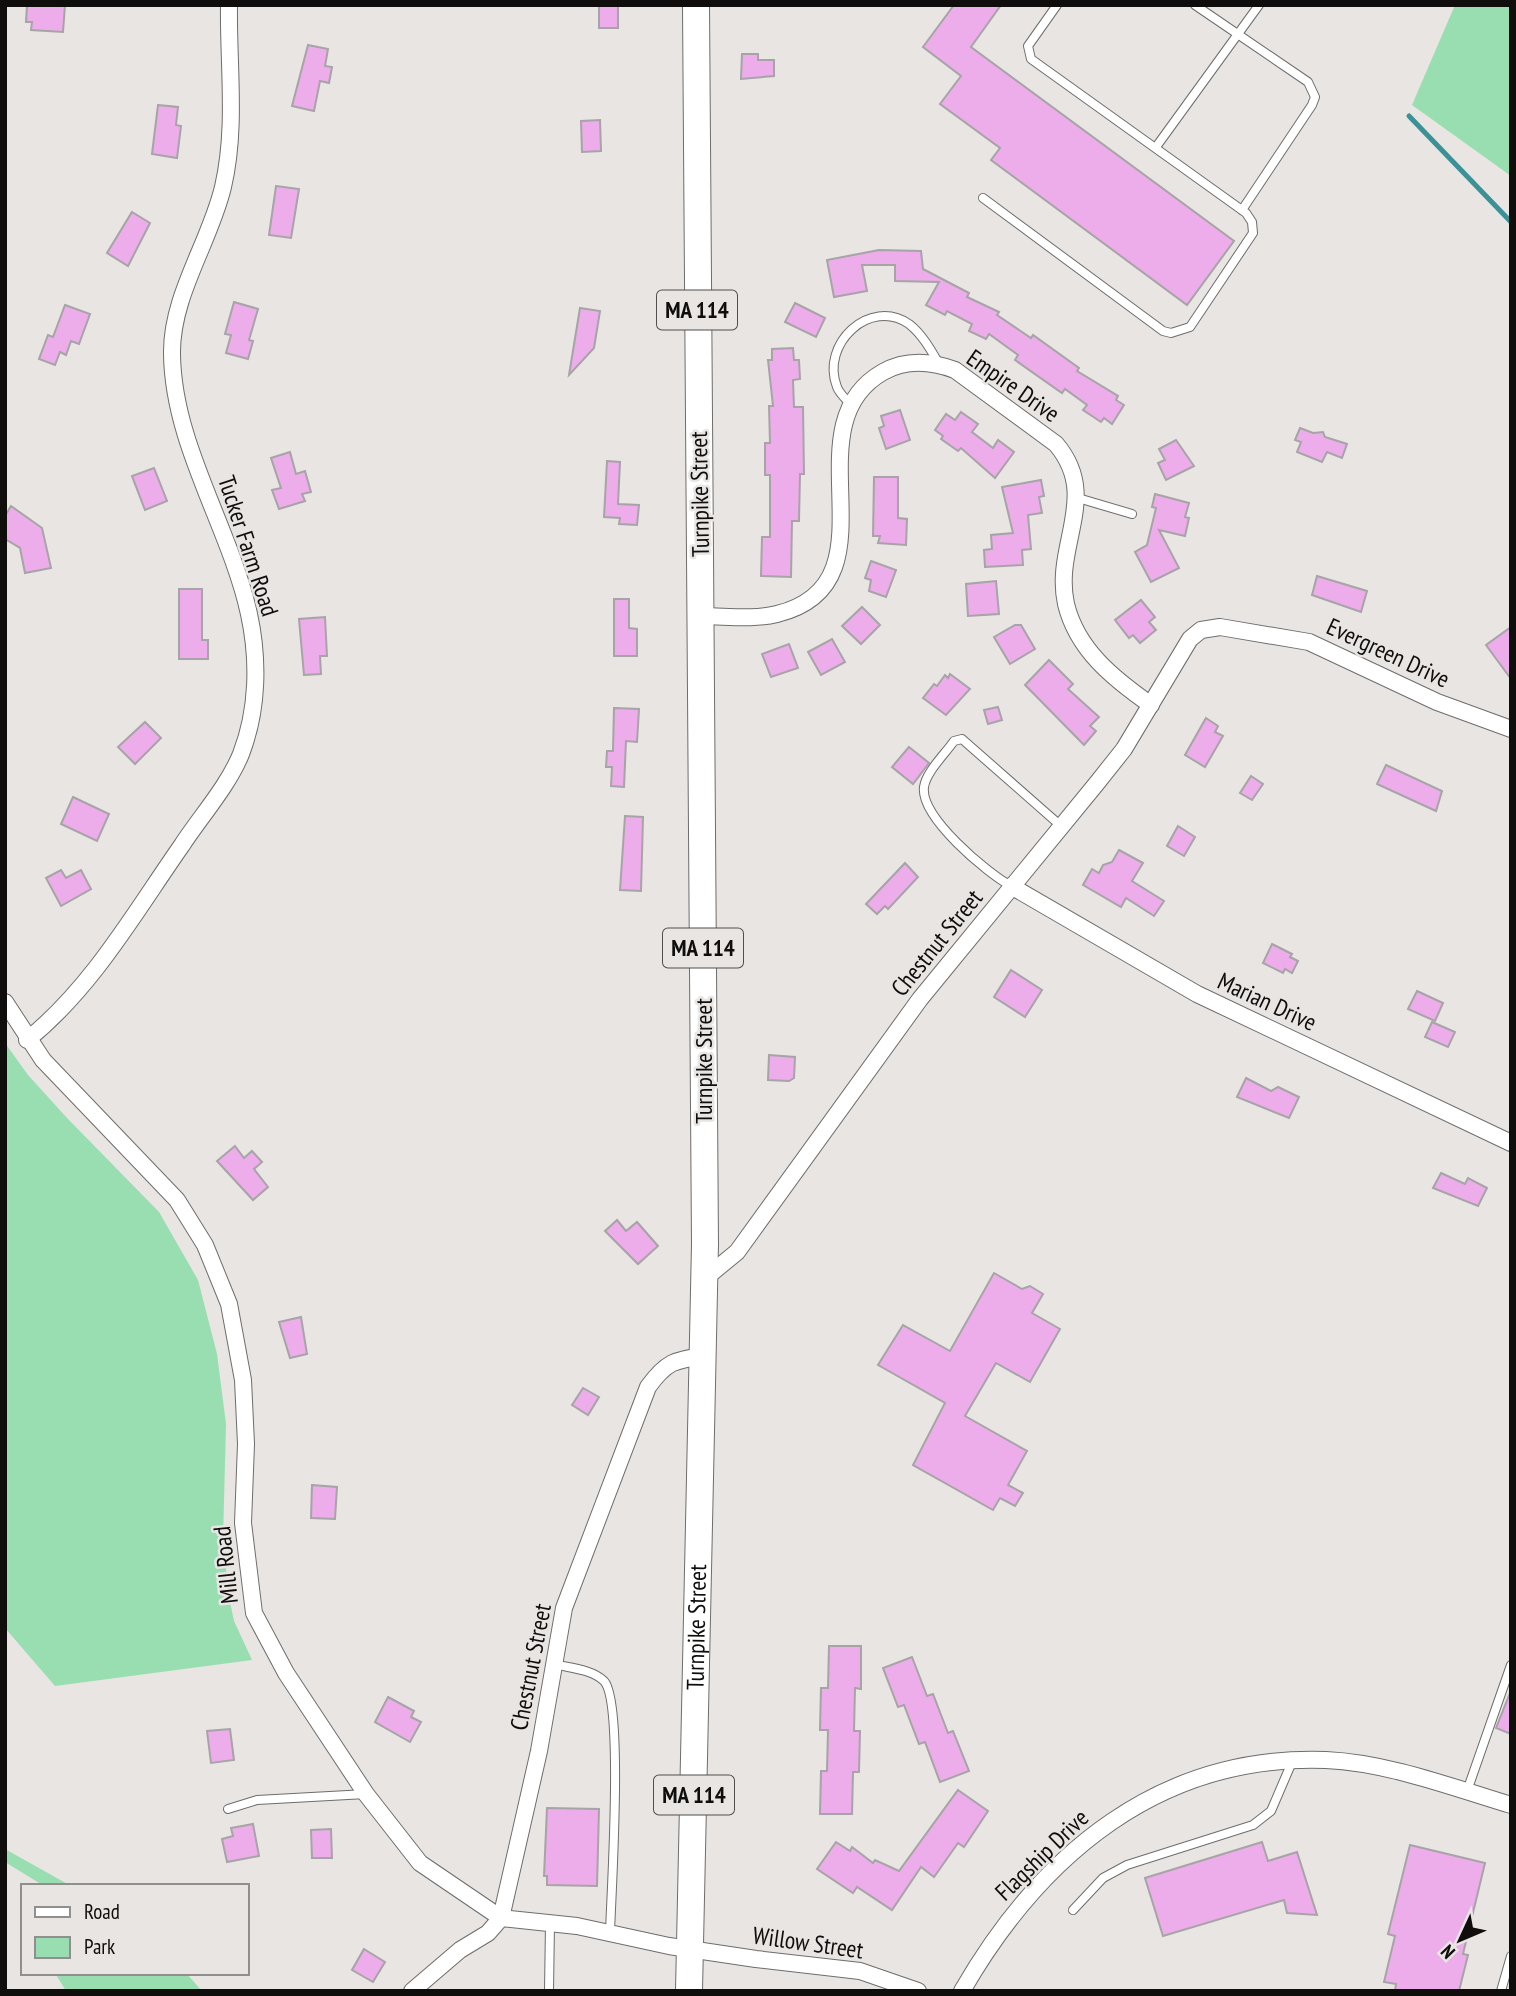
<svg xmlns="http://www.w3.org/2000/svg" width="1516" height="1996" font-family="'PT Sans Narrow',sans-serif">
	<rect width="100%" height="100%" fill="#e8e5e3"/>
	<g fill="#99deb0">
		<path d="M1455 5H1511V176L1412 105Z"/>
		<path d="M5 1043 28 1075 67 1118 159 1212 198 1280 217 1354 226 1424 223 1540 229 1597 234 1621 252 1660 55 1686 5 1628Z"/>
		<path d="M5 1849 71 1886H44L5 1862Z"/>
		<path d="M55 1973H186L202 1991H66Z"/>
	</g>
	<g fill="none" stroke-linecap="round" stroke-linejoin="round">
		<path stroke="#3a9196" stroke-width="5" d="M1409 116 1511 222"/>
	</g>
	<g fill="#edadea" stroke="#a6a4a6" stroke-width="2">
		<path d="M27 5H65L63 32 31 30 32 22H26Z"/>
		<rect x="599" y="5" width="19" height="23"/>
		<path d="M954 5H1001L971 47 1234 241 1187 305 991 160 1000 148 940 104 961 76 923 47Z"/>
		<path d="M308 45 328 49 325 66 332 67 329 83 320 81 314 111 292 106Z"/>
		<path d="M742 54H758V60H774V76L741 79Z"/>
		<path d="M158 105 178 107 176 125 181 126 177 158 152 154Z"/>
		<path d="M600 120 601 151 582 152 581 121Z"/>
		<path d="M276 186 299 189 291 238 269 235Z"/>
		<path d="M132 212 150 223 128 266 107 253Z"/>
		<path d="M879 250 921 251 923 269 969 293 967 297 999 312 997 315 1031 338 1033 335 1079 368 1077 371 1118 396 1116 400 1124 405 1112 424 1104 418 1101 422 1083 410 1087 405 1065 389 1062 393 1015 360 1018 355 989 334 986 339 969 331 972 324 947 311 945 315 926 305 939 282 895 281V265H862L867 291 834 297 827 260Z"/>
		<path d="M234 302 258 309 249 340 253 341 248 359 226 353 231 335 225 334Z"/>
		<path d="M795 303 825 318 816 337 785 322Z"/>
		<path d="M65 305 90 314 79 344 71 341 66 355 60 352 55 365 39 359 48 335 53 337Z"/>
		<path d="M580 308 600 311 594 348 569 375Z"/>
		<path d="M793 348 794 360H799L800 379 793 380 794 407H803L804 474H800L799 521H792L791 577 761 576 762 537H770V475H765V443H770L769 406H773L768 360H772V349Z"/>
		<path d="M900 410 910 440 886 449 879 428 884 426 881 416Z"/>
		<path d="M961 412 978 424 972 432 993 448 998 440 1014 452 995 478 961 448 958 451 941 439 943 436 935 430 946 414 955 420Z"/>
		<path d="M1300 428 1313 433 1323 432 1325 437 1347 444 1342 458 1327 452 1322 462 1297 452 1301 442 1295 440Z"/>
		<path d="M1176 440 1194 466 1166 480 1158 463 1165 460 1159 449Z"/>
		<path d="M290 452 296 474 305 471 311 492 302 494 305 501 279 509 272 490 281 488 271 458Z"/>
		<path d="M607 461 620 462 618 504 639 505 637 525 619 524 620 518 604 517Z"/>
		<path d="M154 468 167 501 145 510 132 476Z"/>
		<path d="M874 477H898V518L907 519 906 545 878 543 880 536H873Z"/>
		<path d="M1041 480 1044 496 1039 497 1042 513 1028 515 1031 549 1022 550 1023 565 985 567 984 550 992 549 991 535 1013 533 1002 487Z"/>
		<path d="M1155 494 1189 503 1185 517 1189 518 1185 536 1159 530 1179 568 1151 582 1135 552 1147 545 1156 508 1152 507Z"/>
		<path d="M11 506 42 528 51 568 25 573 20 548 5 539V516Z"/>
		<path d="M871 561 896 570 886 597 869 591 871 580 865 578Z"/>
		<path d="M1317 576 1367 591 1361 612 1312 595Z"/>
		<path d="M996 581 999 614 968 616 966 584Z"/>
		<path d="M179 589H202V640H208V659H179Z"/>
		<path d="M614 599H629V628L637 629V656H614Z"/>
		<path d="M1141 600 1155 617 1149 622 1156 630 1140 643 1133 635 1129 638 1115 620Z"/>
		<path d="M862 607 880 625 861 644 842 626Z"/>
		<path d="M325 617 327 656H320L321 674 304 675 299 619Z"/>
		<path d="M1015 625H1021L1035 649 1010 664 994 637Z"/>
		<path d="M1511 627V679L1486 645Z"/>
		<path d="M832 639 845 662 821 675 808 652Z"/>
		<path d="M789 644 798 668 771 677 762 654Z"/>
		<path d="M1049 660 1073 684 1068 689 1099 717 1090 726 1096 731 1084 745 1025 685Z"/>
		<path d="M950 674 970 689 946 715 923 698 934 684 937 686 945 675 948 678Z"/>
		<path d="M998 707 1002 720 988 724 984 710Z"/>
		<path d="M614 708 639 709 637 742 626 741 624 787 611 786 612 767H606L607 751H613Z"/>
		<path d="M1206 718 1218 726 1215 732 1223 736 1205 767 1185 755Z"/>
		<path d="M145 722 161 738 135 764 118 747Z"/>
		<path d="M909 747 929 763 913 784 892 767Z"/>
		<path d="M1386 765 1442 791 1436 811 1377 784Z"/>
		<path d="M1251 776 1263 784 1252 800 1240 793Z"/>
		<path d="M73 797 109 814 97 841 61 824Z"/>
		<path d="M625 816 643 817 641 891 620 890Z"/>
		<path d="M1178 826 1195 837 1184 856 1167 846Z"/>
		<path d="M1119 850 1143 863 1132 881 1164 901 1154 916 1126 898 1121 907 1083 885 1092 869 1099 873 1103 865 1112 862Z"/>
		<path d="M905 863 918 877 888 909 885 906 877 914 866 904Z"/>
		<path d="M61 870 66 878 81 870 91 889 61 906 46 878Z"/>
		<path d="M1272 944 1292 954 1290 957 1298 961 1292 973 1285 969 1283 973 1263 963Z"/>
		<path d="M1011 970 1042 990 1025 1017 994 997Z"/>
		<path d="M1417 991 1443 1003 1435 1021 1408 1009Z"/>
		<path d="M1432 1022 1455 1032 1448 1047 1425 1037Z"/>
		<path d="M769 1055 795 1057 794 1078 789 1081 768 1080Z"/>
		<path d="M1246 1078 1271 1091 1278 1087 1299 1097 1289 1118 1237 1097Z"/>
		<path d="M235 1146 244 1158 252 1151 262 1162 254 1169 268 1187 253 1200 217 1161Z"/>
		<path d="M1441 1173 1465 1184 1468 1178 1487 1188 1478 1206 1433 1188Z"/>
		<path d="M617 1220 626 1231 637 1222 658 1246 638 1264 605 1231Z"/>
		<path d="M994 1273 1022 1289 1030 1286 1043 1294 1032 1313 1060 1329 1030 1382 996 1363 965 1416 1027 1451 1008 1485 1023 1493 1015 1506 1000 1498 993 1510 913 1465 945 1403 878 1365 903 1325 950 1351Z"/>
		<path d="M301 1317 307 1354 290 1358 279 1322Z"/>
		<path d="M583 1388 599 1397 588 1415 572 1405Z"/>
		<path d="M312 1485 337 1487 335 1519 311 1518Z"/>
		<path d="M829 1646H861V1689L855 1688 854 1731H860L859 1772H853L852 1814H820L821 1771H827L828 1730H820L821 1688H828Z"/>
		<path d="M912 1657 927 1696 933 1694 948 1733 953 1731 969 1771 940 1782 925 1742 919 1744 904 1705 898 1707 883 1668Z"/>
		<path d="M1510 1693H1511V1734L1496 1728Z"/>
		<path d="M388 1697 414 1711 411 1717 421 1722 410 1742 375 1722Z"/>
		<path d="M230 1729 234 1760 211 1763 207 1731Z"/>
		<path d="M958 1790 988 1811 964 1847 958 1843 934 1877 921 1867 892 1910 857 1887 853 1893 817 1869 836 1842 850 1851 852 1847 873 1863 875 1860 899 1871Z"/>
		<path d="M547 1808 599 1809 597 1886 547 1885V1876H544Z"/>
		<path d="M253 1824 259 1856 227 1862 222 1839 233 1836 231 1828Z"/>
		<path d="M331 1829 332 1858H312L311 1830Z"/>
		<path d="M1262 1842 1268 1861 1297 1852 1317 1915 1287 1913 1284 1900 1163 1936 1145 1878Z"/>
		<path d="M1410 1845 1485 1863 1463 1954 1468 1955 1459 1991H1395L1396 1984 1384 1982 1395 1936 1388 1934Z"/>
		<path d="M364 1949 385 1962 373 1982 352 1970Z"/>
	</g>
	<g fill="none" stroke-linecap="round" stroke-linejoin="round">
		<defs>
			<g id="service">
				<path d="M1195 5 1308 82 1315 97 1312 105 1242 210"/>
				<path d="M1156 147 1259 5"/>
				<path d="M983 198 1163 331 1171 333 1190 327 1253 233 1252 222 1246 213 1031 59 1028 46 1057 5"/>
				<path d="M850 404C846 399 839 393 837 387 820 344 870 297 909 324 922 334 931 350 939 364"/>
				<path d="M1078 498 1132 514"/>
				<path d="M1011 886C987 873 920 817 924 787 926 772 945 754 954 741L962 739 1061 826"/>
				<path d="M554 1664C569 1668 592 1669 604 1681 624 1702 611 1895 610 1933"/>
				<path d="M1467 1791 1511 1665"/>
				<path d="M228 1809 257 1800 366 1794"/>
				<path d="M1073 1910 1103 1878 1127 1865 1253 1825 1271 1811 1292 1762"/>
				<path d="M549 1991 550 1923"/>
				<path d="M1501 1991 1511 1956"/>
			</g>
			<g id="minor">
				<path d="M702 616C726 616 753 620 777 614 902 583 786 427 883 372 906 359 931 361 955 370L1056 444C1101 497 1053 545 1066 604 1077 650 1114 679 1151 705"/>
				<path d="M1011 886 1197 994 1511 1143"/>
				<path d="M5 1002 43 1060 177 1200 205 1245 229 1304 243 1380 246 1444 243 1523 254 1613 286 1673 366 1794 420 1863 501 1918 577 1926 669 1946 756 1959 860 1971 918 1991"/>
				<path d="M27 1040C92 988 135 912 182 845 201 816 228 786 241 754 258 710 259 660 249 614 230 527 173 445 172 354 171 296 210 242 223 187 237 127 228 65 229 5"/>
				<path d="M703 1280 737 1252 920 999 1097 783 1124 749 1190 639 1201 630 1220 627 1309 642 1437 702 1511 729"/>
				<path d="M412 1991 460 1950 488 1933 501 1918 539 1751 564 1608 648 1387C666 1362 674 1360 704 1356"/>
				<path d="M962 1991C1041 1854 1160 1754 1326 1760 1389 1763 1451 1787 1511 1805"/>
			</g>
			<g id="trunk">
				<path id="s1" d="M689 1991 705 1244 696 5"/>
			</g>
		</defs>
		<use href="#service" stroke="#6f6d6b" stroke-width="10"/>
		<use href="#minor" stroke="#6f6d6b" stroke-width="18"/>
		<use href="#trunk" stroke="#6f6d6b" stroke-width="28"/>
		<use href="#service" stroke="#fff" stroke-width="8"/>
		<use href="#minor" stroke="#fff" stroke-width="16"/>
		<use href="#trunk" stroke="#fff" stroke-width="26"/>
	</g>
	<g text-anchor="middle" stroke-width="5" stroke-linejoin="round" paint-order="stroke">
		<g fill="#e8e5e3" stroke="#504e4d" stroke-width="2">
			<rect x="657" y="290.5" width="80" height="39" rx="5"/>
			<rect x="663" y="928.5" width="80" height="39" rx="5"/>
			<rect x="654" y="1775.5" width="80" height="39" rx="5"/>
		</g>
		<g font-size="23" font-weight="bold" fill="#0f0e0d">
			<text x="697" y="318">MA 114</text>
			<text x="703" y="956">MA 114</text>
			<text x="694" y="1803">MA 114</text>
		</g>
		<g font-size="24" fill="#0f0e0d" stroke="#e8e5e3">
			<text transform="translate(1013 386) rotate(35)" y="8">Empire Drive</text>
			<text transform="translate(700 494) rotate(-91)" y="8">Turnpike Street</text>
			<text transform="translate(248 546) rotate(72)" y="8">Tucker Farm Road</text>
			<text transform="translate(1388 653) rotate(25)" y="8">Evergreen Drive</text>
			<text transform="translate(937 943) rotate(-51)" y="8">Chestnut Street</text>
			<text transform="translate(1267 1002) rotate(25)" y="8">Marian Drive</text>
			<text transform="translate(704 1061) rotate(-90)" y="8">Turnpike Street</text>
			<text transform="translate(226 1565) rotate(-96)" y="8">Mill Road</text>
			<text dy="8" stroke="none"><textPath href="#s1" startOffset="364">Turnpike Street</textPath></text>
			<text transform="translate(531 1667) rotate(-79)" y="8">Chestnut Street</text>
			<text transform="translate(1042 1855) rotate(-44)" y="8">Flagship Drive</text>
			<text transform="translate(808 1943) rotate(8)" y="8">Willow Street</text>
		</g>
	</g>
	<rect width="1516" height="1996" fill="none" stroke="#0f0e0d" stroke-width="14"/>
	<rect x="21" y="1884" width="228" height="91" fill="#e8e5e3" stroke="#918f8d" stroke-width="2"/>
	<rect x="35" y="1907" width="35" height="10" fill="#ffffff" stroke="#918f8d" stroke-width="2"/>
	<text x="84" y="1919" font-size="21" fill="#0f0e0d">Road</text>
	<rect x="35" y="1937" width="35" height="21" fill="#99deb0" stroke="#918f8d" stroke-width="2"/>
	<text x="84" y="1954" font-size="21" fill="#0f0e0d">Park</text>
	<g transform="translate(1460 1940) rotate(226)" stroke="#e8e5e3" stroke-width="5" paint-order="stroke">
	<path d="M0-5L12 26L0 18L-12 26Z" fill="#0f0e0d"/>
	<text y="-10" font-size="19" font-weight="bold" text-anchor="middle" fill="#0f0e0d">N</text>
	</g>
</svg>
